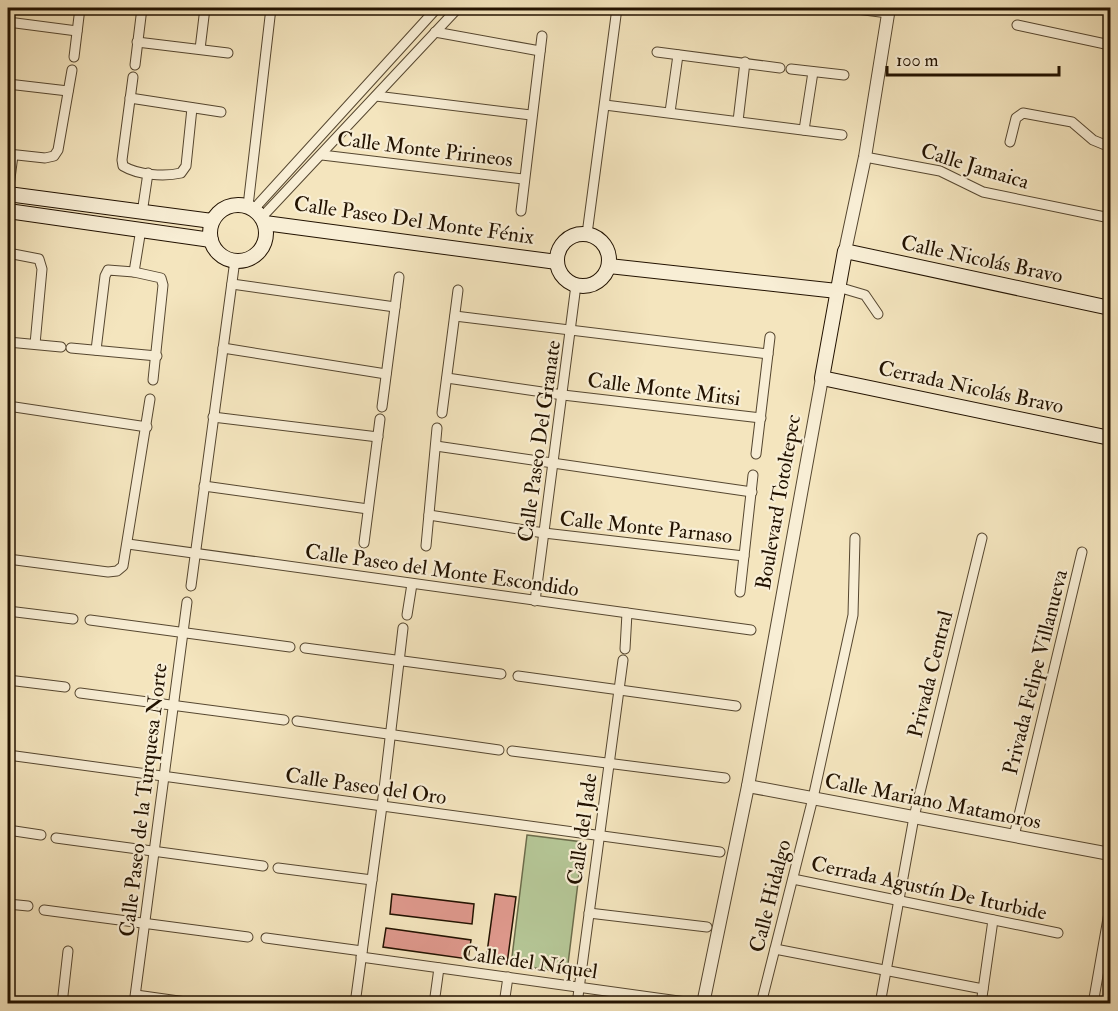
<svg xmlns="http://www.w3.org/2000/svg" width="1118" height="1011" font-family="'IM FELL Double Pica',serif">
	<rect width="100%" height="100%" fill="#f4e5be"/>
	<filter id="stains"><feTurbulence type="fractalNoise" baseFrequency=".00333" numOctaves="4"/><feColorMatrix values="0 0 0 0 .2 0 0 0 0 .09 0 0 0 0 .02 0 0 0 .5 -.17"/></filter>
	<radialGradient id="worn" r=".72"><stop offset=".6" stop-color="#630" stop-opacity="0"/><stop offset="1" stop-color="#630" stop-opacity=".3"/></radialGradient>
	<path fill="#b5c696" stroke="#6c6c4b" stroke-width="1.5" d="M527 835 583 842 567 972 511 965Z"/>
	<g fill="#df998d" stroke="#221200" stroke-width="1.5">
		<path d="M392 894 474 904 472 924 390 914Z"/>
		<path d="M495 894 516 897 507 964 486 960Z"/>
		<path d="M386 928 471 940 468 959 383 947Z"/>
	</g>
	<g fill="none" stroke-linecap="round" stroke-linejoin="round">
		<defs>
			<g id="minor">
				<path d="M849 8 888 13"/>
				<path d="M8 22 77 31"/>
				<path d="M1017 25 1110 45"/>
				<path d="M435 32 540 51"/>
				<path d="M137 42 228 53"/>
				<path d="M200 49 205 8"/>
				<path d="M657 52 780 68"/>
				<path d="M74 57 80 8"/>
				<path d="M135 65 142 8"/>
				<path d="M791 69 844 75"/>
				<path d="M133 77 122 160 123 166C138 175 164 177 181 173L186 166 192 108"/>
				<path d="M8 84 68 91"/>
				<path d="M376 96 531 115"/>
				<path d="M130 98 221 112"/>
				<path d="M605 105 842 135"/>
				<path d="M670 112 678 55"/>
				<path d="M738 121 745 62"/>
				<path d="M804 130 813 72"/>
				<path d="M1010 142 1016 118 1023 113 1072 122 1093 140 1110 147"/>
				<path d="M8 154 45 158 54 156 58 150 72 70"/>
				<path d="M322 155 523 179"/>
				<path d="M865 157 940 171 983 192 1110 218"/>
				<path d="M8 194 13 155"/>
				<path d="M248 206 271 8"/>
				<path d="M254 209 437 8"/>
				<path d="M521 211 542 36"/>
				<path d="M142 213 148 173"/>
				<path d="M262 217 458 8"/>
				<path d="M587 234 617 8"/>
				<path d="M8 241 9 211"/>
				<path d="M8 253 39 259 42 269 35 344"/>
				<path d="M134 272 141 229"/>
				<path d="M232 284 395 307"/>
				<path d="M838 287 865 295 878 314"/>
				<path d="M455 316 768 354"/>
				<path d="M8 342 61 347"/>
				<path d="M71 348 157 356"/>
				<path d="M223 348 386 374"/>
				<path d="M96 350 105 276 108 270 134 272 161 278 163 285 153 380"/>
				<path d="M447 378 563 395 761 418"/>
				<path d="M8 406 147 427"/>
				<path d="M382 407 399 277"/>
				<path d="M442 413 458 290"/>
				<path d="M213 417 378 437"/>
				<path d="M436 446 752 492"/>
				<path d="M756 454 770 337"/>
				<path d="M204 486 368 509"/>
				<path d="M429 515 544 533 744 556"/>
				<path d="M364 543 380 419"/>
				<path d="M128 544 751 630"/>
				<path d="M426 546 437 428"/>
				<path d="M8 559 108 572 117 571 123 566 150 399"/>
				<path d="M191 586 235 260"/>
				<path d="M740 592 753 475"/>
				<path d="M535 601 576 285"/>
				<path d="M8 611 73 619"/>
				<path d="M407 615 412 584"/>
				<path d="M90 620 290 647"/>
				<path d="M305 648 501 674"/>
				<path d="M625 649 627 613"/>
				<path d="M518 676 736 706"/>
				<path d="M8 680 65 687"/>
				<path d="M80 693 284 720"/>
				<path d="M297 721 499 750"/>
				<path d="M512 751 725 778"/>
				<path d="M8 755 720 852"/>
				<path d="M8 830 41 835"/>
				<path d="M1014 836 1082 552"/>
				<path d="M56 838 263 866"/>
				<path d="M278 868 372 880"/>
				<path d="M793 879 1058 933"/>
				<path d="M8 904 28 906"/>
				<path d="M44 910 248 937"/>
				<path d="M589 913 707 927"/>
				<path d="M266 938 362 951"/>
				<path d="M775 949 983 989"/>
				<path d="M361 957 693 1003"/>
				<path d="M136 995 200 1004"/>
				<path d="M62 1004 68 951"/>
				<path d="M134 1004 187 602"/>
				<path d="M355 1004 382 806 403 628"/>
				<path d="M434 1004 439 968"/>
				<path d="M504 1004 508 977"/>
				<path d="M577 1004 623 660"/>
				<path d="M761 1004 813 798 853 615 855 538"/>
				<path d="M880 1004 914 817 982 538"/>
				<path d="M981 1004 993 920"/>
				<path d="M1093 1004 1110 907"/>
			</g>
			<g id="tertiary">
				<path d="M845 251 865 157 889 8"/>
				<path d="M748 786 1110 854"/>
				<path d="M703 1004 748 786 822 378"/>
			</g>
			<g id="secondary">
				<path d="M8 194 212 221"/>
				<circle cx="238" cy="233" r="28"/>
				<path d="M8 211 211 240"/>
				<path d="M265 223 557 262"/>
				<circle cx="583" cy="260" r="26"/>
				<path d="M609 266 837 291"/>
				<path d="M1110 308 845 251 822 378 1110 438"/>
			</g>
		</defs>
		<use href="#minor" stroke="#564730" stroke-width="11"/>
		<use href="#tertiary" stroke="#564730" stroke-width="14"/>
		<use href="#secondary" stroke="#221200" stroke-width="16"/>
		<use href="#minor" stroke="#f8eed5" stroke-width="9"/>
		<use href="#tertiary" stroke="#f8eed5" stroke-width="12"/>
		<use href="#secondary" stroke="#f8eed5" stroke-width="14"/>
	</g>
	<g text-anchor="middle" stroke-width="4.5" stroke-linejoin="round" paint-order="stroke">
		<g font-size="21" fill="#221200" stroke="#f8eed5">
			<text transform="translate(425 149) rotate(7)" y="7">Calle Monte Pirineos</text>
			<text transform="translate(975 166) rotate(17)" y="7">Calle Jamaica</text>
			<text transform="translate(414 220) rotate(8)" y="7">Calle Paseo Del Monte Fénix</text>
			<text transform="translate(982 259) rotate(12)" y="7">Calle Nicolás Bravo</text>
			<text transform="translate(971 387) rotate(12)" y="7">Cerrada Nicolás Bravo</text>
			<text transform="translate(664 389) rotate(7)" y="7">Calle Monte Mitsi</text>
			<text transform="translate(539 441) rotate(-82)" y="7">Calle Paseo Del Granate</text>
			<text transform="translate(778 502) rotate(-80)" y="7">Boulevard Totoltepec</text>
			<text transform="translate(646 527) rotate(6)" y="7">Calle Monte Parnaso</text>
			<text transform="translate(442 570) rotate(8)" y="7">Calle Paseo del Monte Escondido</text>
			<text transform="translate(1035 672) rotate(-76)" y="7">Privada Felipe Villanueva</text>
			<text transform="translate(930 674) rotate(-76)" y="7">Privada Central</text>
			<text transform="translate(366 786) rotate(8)" y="7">Calle Paseo del Oro</text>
			<text transform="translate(143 800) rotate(-83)" y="7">Calle Paseo de la Turquesa Norte</text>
			<text transform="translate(933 801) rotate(11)" y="7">Calle Mariano Matamoros</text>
			<text transform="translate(582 829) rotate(-82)" y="7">Calle del Jade</text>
			<text transform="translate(929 888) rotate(12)" y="7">Cerrada Agustín De Iturbide</text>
			<text transform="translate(770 896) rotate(-76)" y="7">Calle Hidalgo</text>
			<text transform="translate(530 962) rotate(8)" y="7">Calle del Níquel</text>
		</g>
	</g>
	<rect width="1118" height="1011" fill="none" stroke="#f4e5be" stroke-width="30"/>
	<rect x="9" y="9" width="1100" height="993" fill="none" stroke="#221200" stroke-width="3"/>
	<rect x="15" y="15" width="1088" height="981" fill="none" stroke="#221200" stroke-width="1.5"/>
	<path d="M887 66v9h172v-9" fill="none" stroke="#221200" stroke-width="3"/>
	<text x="896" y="66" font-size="18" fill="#221200" stroke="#f8eed5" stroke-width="4.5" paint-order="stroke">100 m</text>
	<rect width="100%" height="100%" filter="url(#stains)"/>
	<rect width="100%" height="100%" fill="url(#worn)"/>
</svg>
